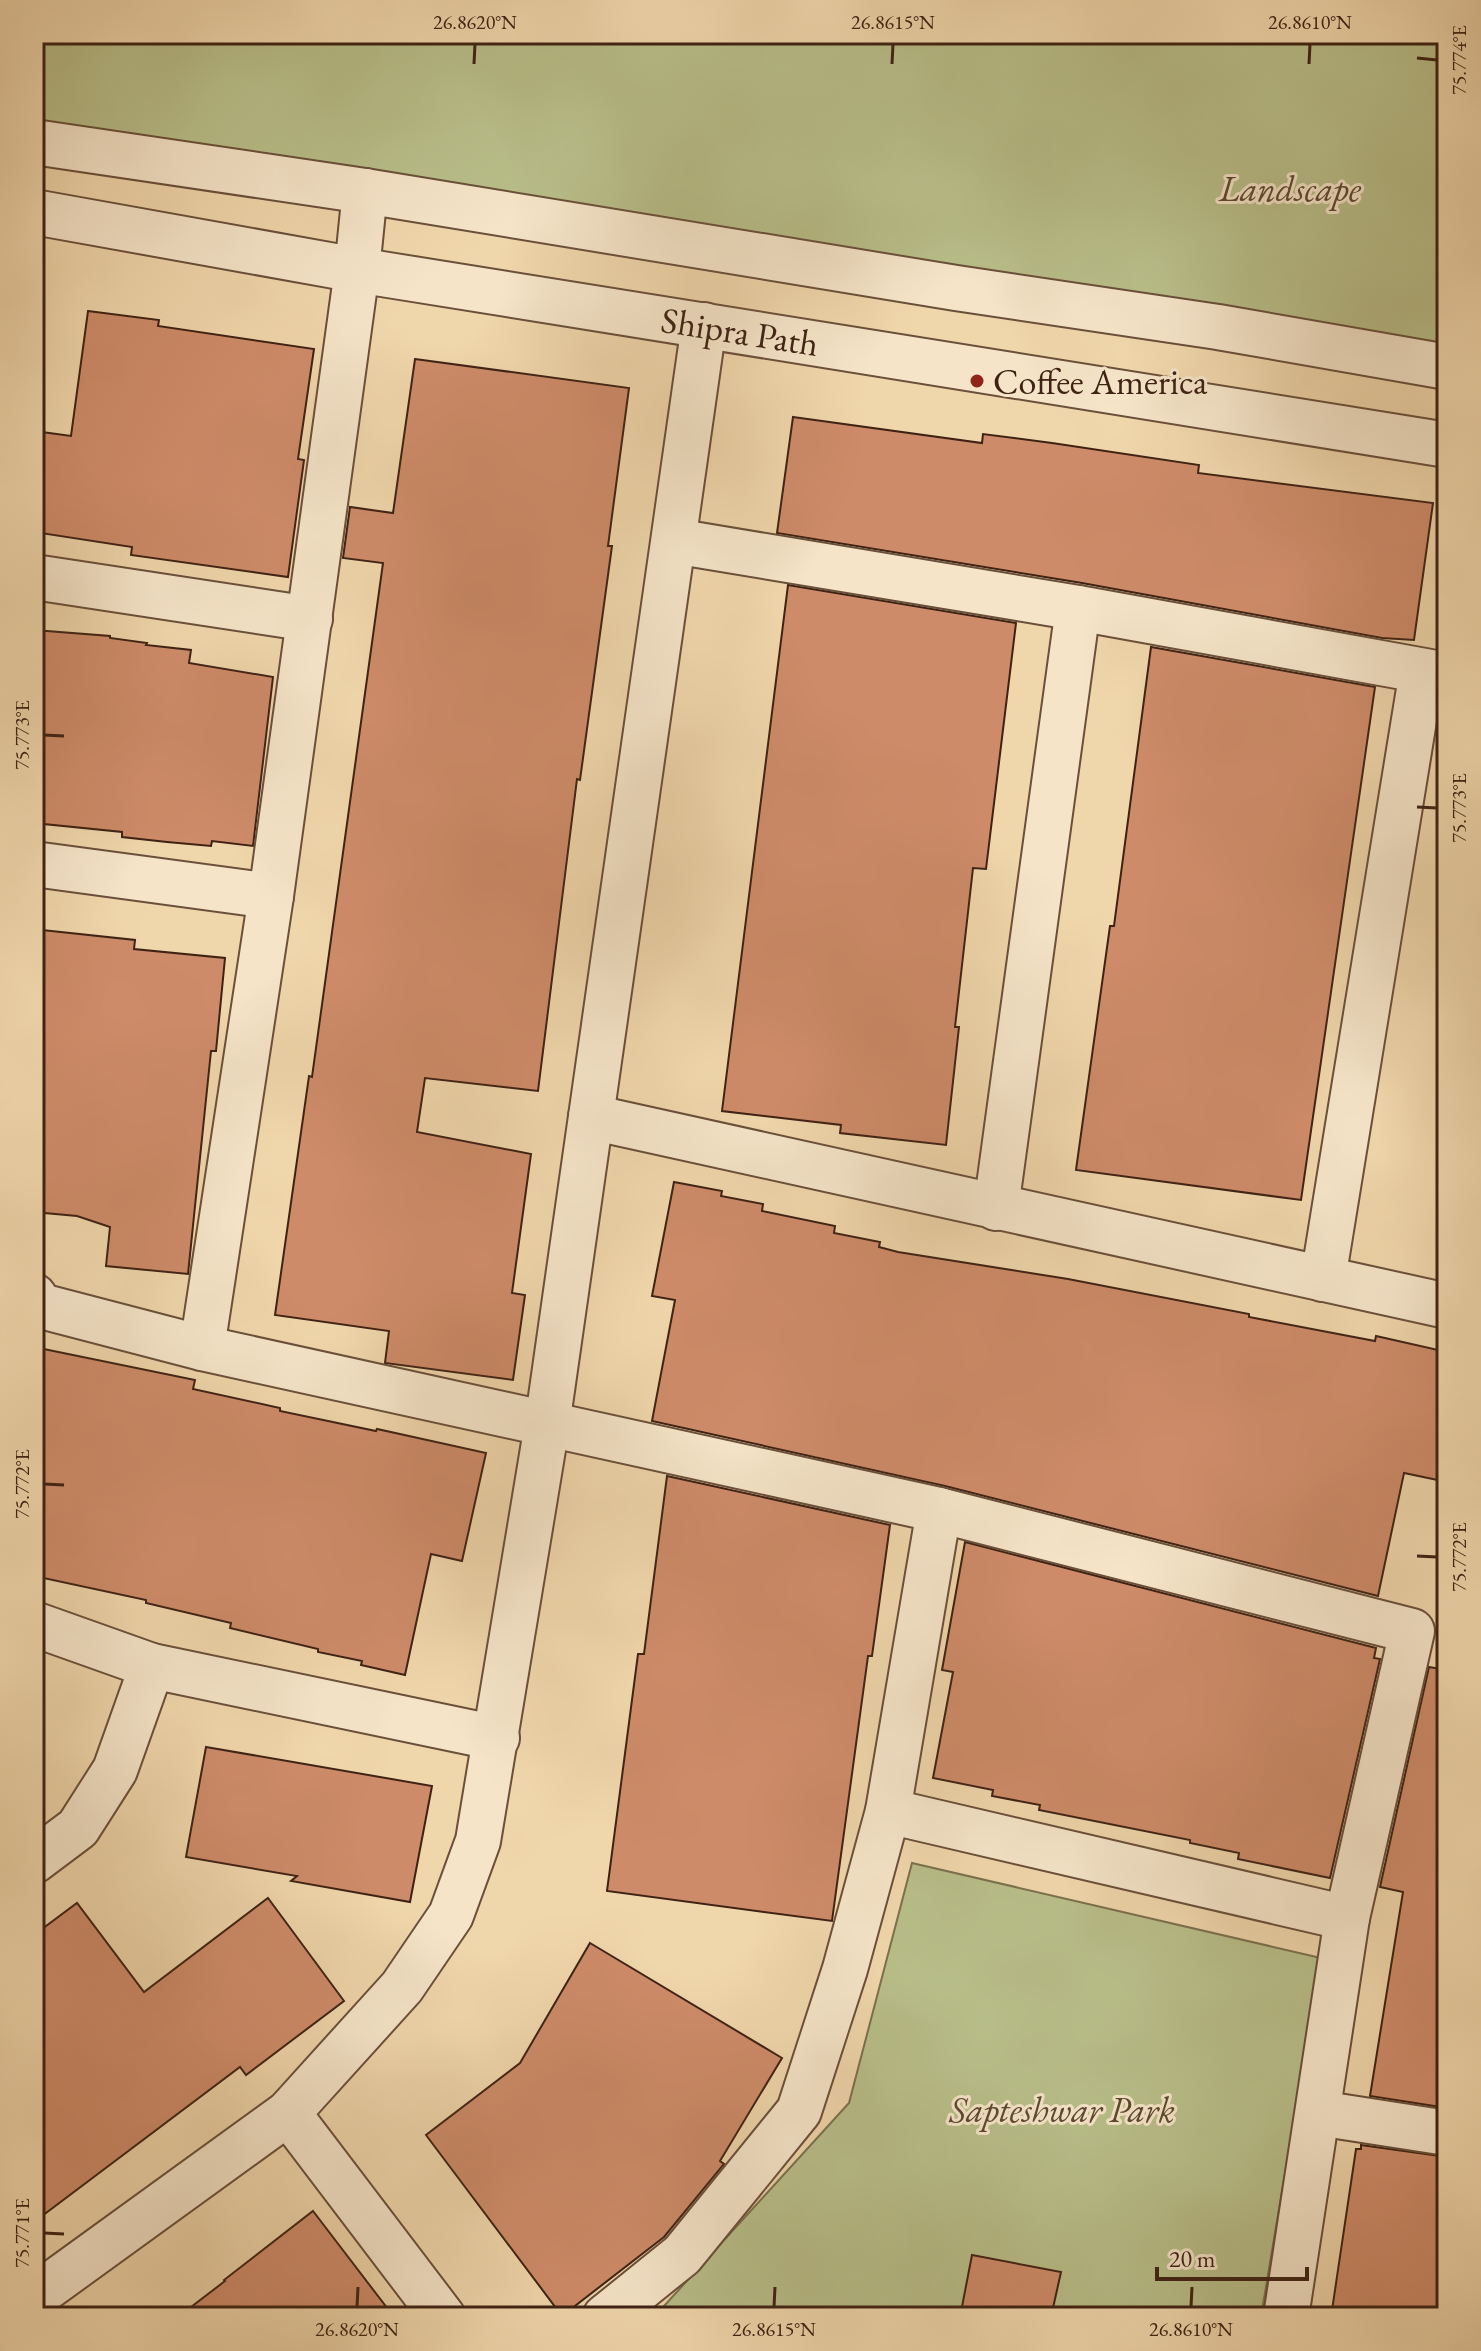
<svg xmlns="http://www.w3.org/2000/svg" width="1481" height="2351" font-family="'EB Garamond',serif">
	<rect width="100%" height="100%" fill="#f0d6ab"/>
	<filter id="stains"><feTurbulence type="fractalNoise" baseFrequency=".0025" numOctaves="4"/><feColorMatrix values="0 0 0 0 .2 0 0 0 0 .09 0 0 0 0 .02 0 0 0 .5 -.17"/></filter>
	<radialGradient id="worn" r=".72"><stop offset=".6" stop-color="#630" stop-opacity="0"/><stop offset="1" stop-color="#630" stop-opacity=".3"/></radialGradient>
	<g fill="#b8be89" stroke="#7b704e" stroke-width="2">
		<path d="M34 34H1447V370L34 146Z"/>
		<path d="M912 1863 1321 1958 1261 2317H654L849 2103Z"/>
	</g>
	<g fill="#ce8b69" stroke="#3e2214" stroke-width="2">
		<path d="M88 311 159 320 158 326 314 349 298 459 304 460 288 577 131 555 132 547 34 532V431L71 436Z"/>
		<path d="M415 359 629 388 608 546H612L580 780 577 779 538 1091 425 1078 417 1132 531 1154 512 1293 525 1295 513 1380 385 1363 389 1331 275 1315 309 1076 312 1077 383 563 343 558 350 507 393 513Z"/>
		<path d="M793 417 982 443 983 434 1052 443 1199 465 1198 473 1433 503 1414 640 1382 638 1082 583 777 533Z"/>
		<path d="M788 585 1016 623 986 869 973 868 955 1027H959L946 1145 840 1133 841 1125 722 1111Z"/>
		<path d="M34 630 110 636V638L147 643 146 645 191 650 189 663 273 677 253 846 212 841 211 846 167 842 122 837V832L34 823Z"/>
		<path d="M1151 647 1375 687 1301 1200 1076 1170 1110 926H1114Z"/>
		<path d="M42 930 135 940 134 949 225 958 216 1051H211L188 1274 106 1266 110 1227 77 1216 34 1212V1003Z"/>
		<path d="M674 1182 722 1191 721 1196 763 1204 762 1211 835 1226 834 1233 880 1242 879 1247 898 1252 1068 1279 1249 1314V1317L1375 1341 1376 1336 1447 1352V1482L1404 1473 1378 1596 945 1486 652 1421 675 1300 652 1296Z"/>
		<path d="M34 1347 195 1380 193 1389 280 1408V1411L376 1431 377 1429 486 1453 462 1561 431 1554 405 1675 361 1665 362 1661 318 1652V1649L230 1628 231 1623 146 1603V1600L34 1576Z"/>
		<path d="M667 1476 890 1525 872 1656H868L832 1921 607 1891 638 1654H644Z"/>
		<path d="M965 1542 1376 1648 1374 1658 1380 1659 1330 1878 1238 1859 1239 1853 1190 1843V1840L1039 1810 1040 1805 992 1796 993 1790 933 1778 953 1672 942 1670Z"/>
		<path d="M1429 1667 1447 1670V2108L1370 2096 1403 1892 1380 1887Z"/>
		<path d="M206 1747 432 1786 410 1902 291 1881 297 1876 186 1857Z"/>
		<path d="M268 1898 344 2001 246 2075 240 2067 34 2222V1935L77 1903 144 1992Z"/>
		<path d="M590 1943 782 2058 720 2161 724 2164 664 2237 562 2316 426 2135 520 2063Z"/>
		<path d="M1361 2145 1447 2157V2317H1331L1356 2149H1361Z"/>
		<path d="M313 2211 394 2317H178L225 2281 224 2280Z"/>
		<path d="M972 2255 1061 2272 1051 2317H960Z"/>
	</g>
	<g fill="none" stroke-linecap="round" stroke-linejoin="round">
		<defs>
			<g id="minor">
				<path d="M674 541 1078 608 1447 675"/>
				<path d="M34 577 310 619"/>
				<path d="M34 864 271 896"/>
				<path d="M591 1117 1447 1306"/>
				<path d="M996 1208 1078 608"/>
				<path d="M1323 1279 1422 671"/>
				<path d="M34 1296 41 1306 202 1348 939 1510 888 1811 845 1969 799 2111 682 2255 605 2317"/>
				<path d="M202 1348 271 896 357 270 365 191"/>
				<path d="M939 1510 1412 1631 1347 1918"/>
				<path d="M34 1624 152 1666 497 1738"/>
				<path d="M888 1811 1347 1918 1286 2317"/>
				<path d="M34 1861 78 1828 115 1770 152 1666"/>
				<path d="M288 2113 443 2317"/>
				<path d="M1318 2113 1447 2133"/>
				<path d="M34 2297 288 2113 402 1987 451 1915 478 1841 547 1425 704 325"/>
			</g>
			<g id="tertiary">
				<path d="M34 142 365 191 956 288 1218 327 1447 367"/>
				<path d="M34 212 357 270 1447 445"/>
			</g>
		</defs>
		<use href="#minor" stroke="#6a4f3a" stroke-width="48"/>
		<use href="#tertiary" stroke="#6a4f3a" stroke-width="48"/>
		<use href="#minor" stroke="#f5e4c8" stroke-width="44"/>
		<use href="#tertiary" stroke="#f5e4c8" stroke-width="44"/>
	</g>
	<path fill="none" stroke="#3e2214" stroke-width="3" d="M1417 58 1437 60M474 64 475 44M892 64 893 44M1309 64 1310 44M44 735 64 736M1417 807 1437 808M44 1484 64 1485M1417 1556 1437 1557M44 2233 64 2234M357 2307 358 2287M774 2307 775 2287M1191 2307 1192 2287"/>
	<circle fill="#8f2418" stroke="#f5e4c8" stroke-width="3" cx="977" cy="381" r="8"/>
	<g text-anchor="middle" stroke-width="6" stroke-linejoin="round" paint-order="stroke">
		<g font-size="36" font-style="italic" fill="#5c4931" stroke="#f5e4c8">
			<text x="1290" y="201">Landscape</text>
			<text x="1062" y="2122">Sapteshwar Park</text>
		</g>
		<g font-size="36" fill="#3e2214" stroke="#f5e4c8">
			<text transform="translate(740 331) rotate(9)" y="13">Shipra Path</text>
		</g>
		<g font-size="36" fill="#3e2214" stroke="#f5e4c8" text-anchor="start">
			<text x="993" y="394">Coffee America</text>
		</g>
	</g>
	<rect width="1481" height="2351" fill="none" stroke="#f0d6ab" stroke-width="88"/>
	<path d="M1157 2267v12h150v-12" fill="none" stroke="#3e2214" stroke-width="4"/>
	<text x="1169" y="2267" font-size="24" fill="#3e2214" stroke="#f5e4c8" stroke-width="6" paint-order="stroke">20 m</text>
	<rect x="44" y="44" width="1393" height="2263" fill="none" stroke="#3e2214" stroke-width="3"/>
	<g font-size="20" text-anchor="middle" fill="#3e2214">
		<text x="475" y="29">26.8620°N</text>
		<text x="893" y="29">26.8615°N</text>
		<text x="1310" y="29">26.8610°N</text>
		<text transform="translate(1459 60) rotate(-90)" y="7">75.774°E</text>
		<text transform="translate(22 735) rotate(-90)" y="7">75.773°E</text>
		<text transform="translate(1459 808) rotate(-90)" y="7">75.773°E</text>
		<text transform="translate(22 1484) rotate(-90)" y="7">75.772°E</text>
		<text transform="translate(1459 1557) rotate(-90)" y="7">75.772°E</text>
		<text transform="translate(22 2233) rotate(-90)" y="7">75.771°E</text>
		<text x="357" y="2336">26.8620°N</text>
		<text x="774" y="2336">26.8615°N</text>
		<text x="1191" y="2336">26.8610°N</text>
	</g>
	<rect width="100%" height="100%" filter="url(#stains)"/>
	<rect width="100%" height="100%" fill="url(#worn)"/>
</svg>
